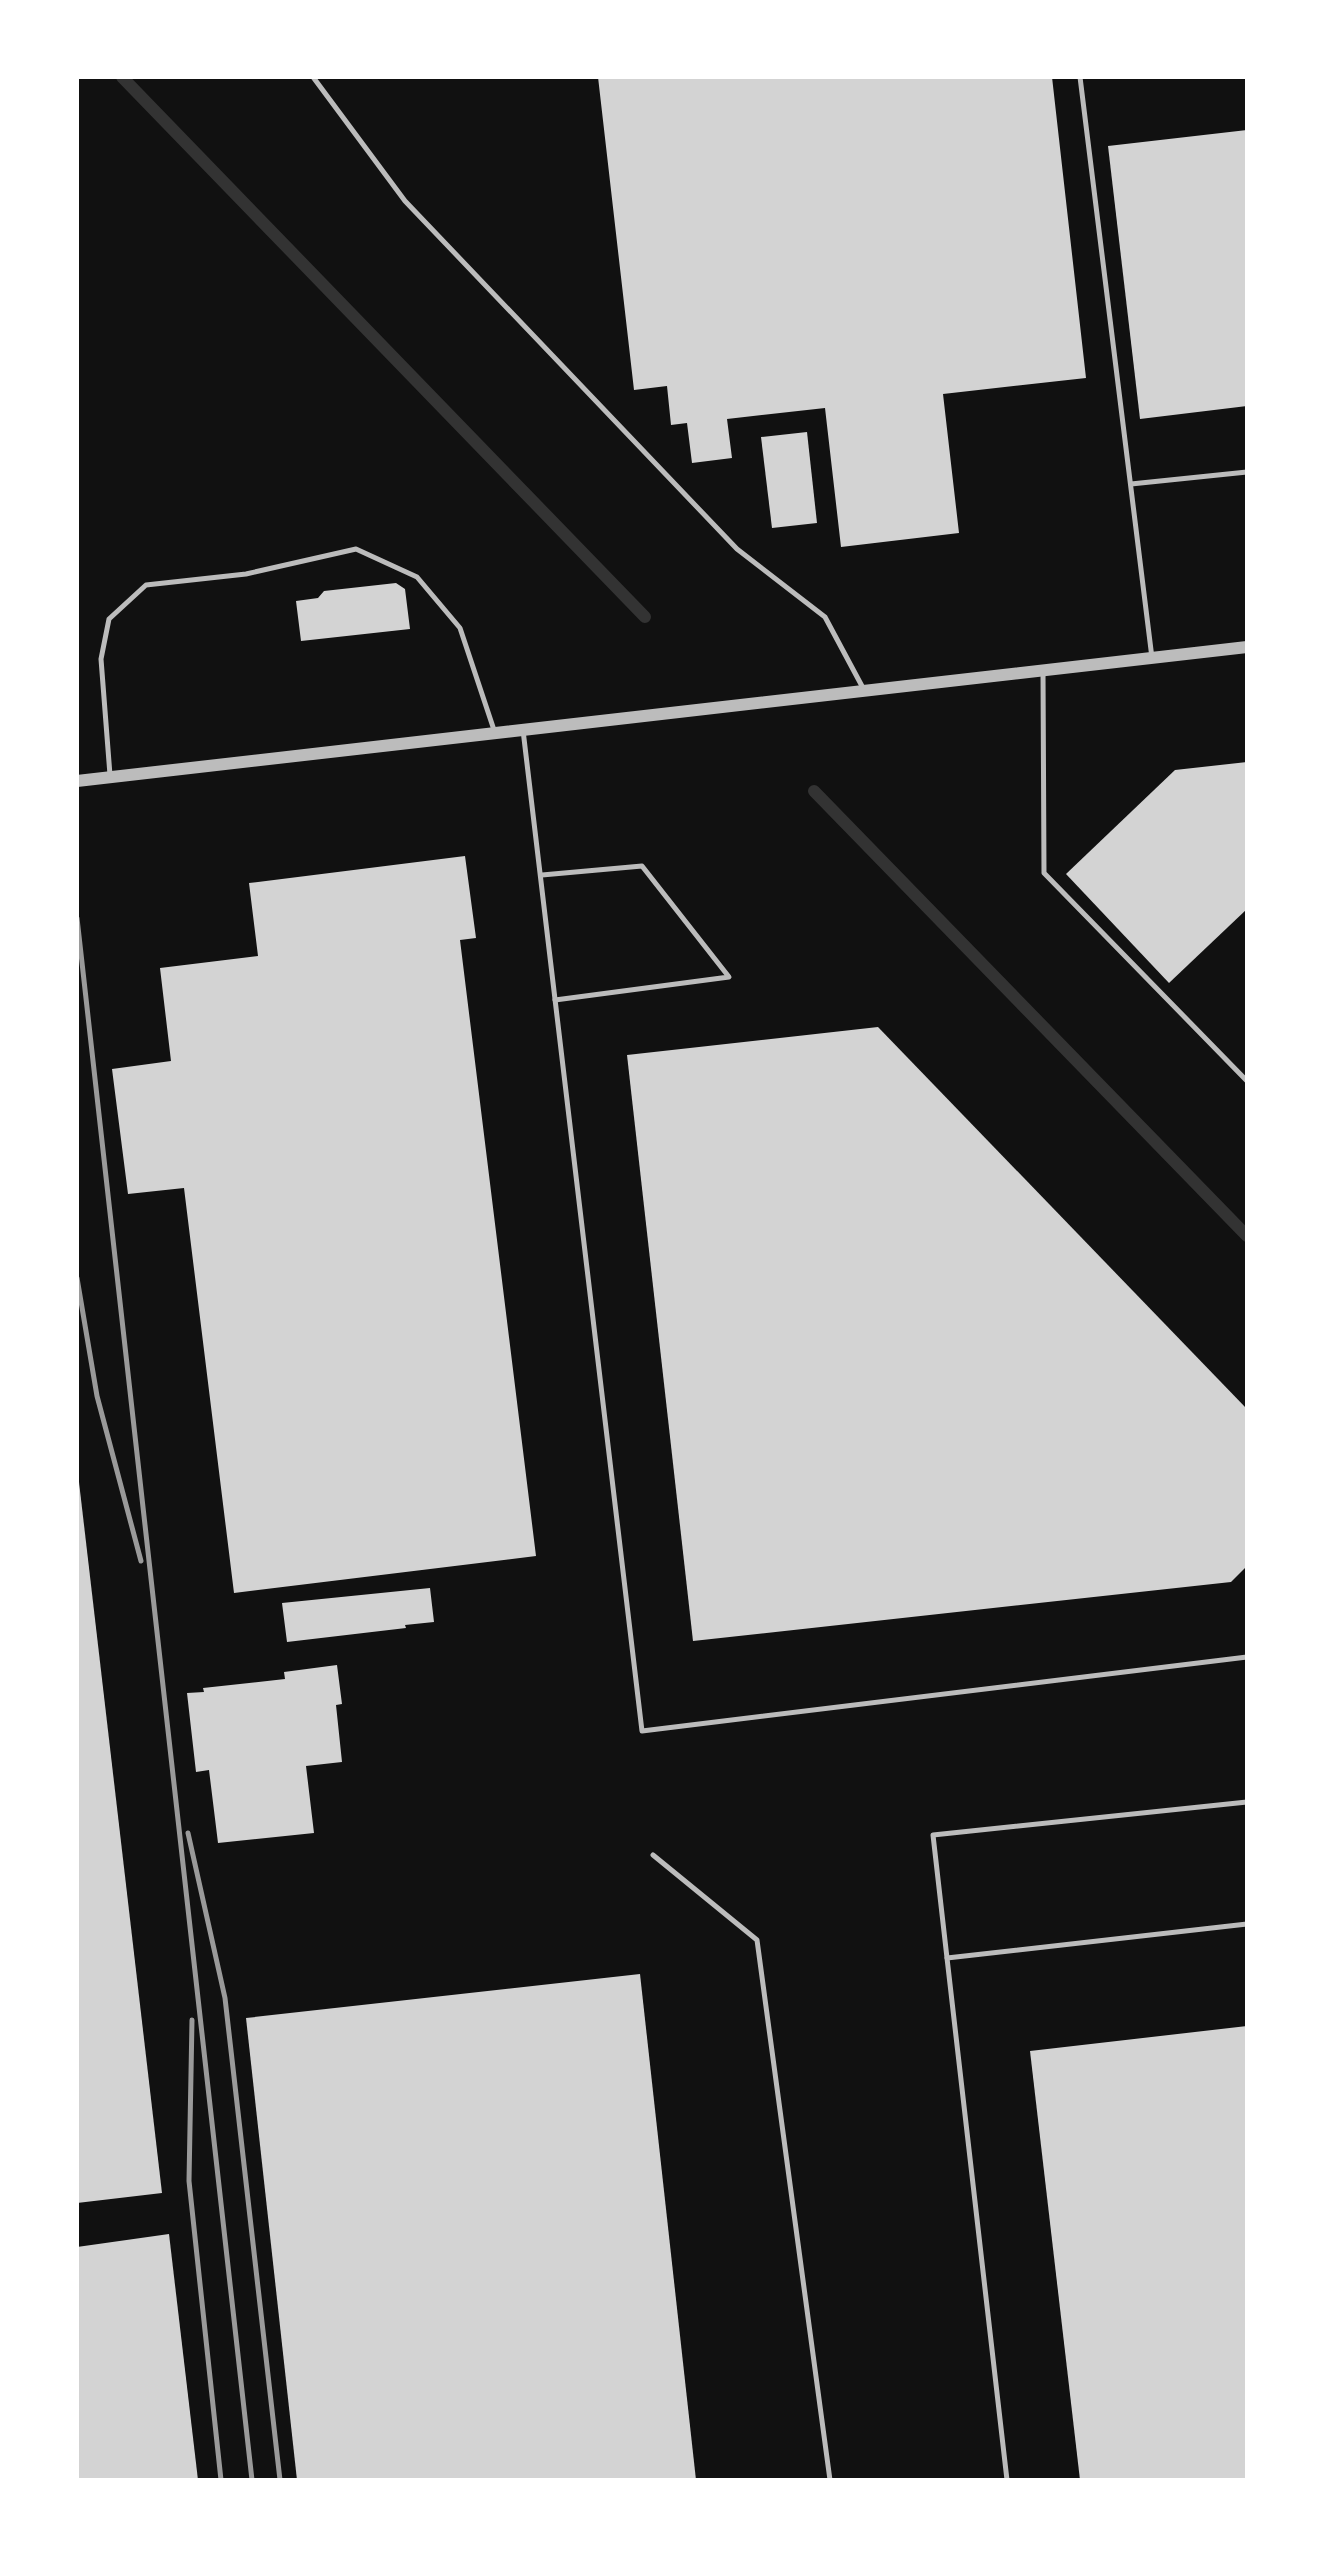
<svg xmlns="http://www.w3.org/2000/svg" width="1324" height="2557" font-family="Jost,sans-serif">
	<rect width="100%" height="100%" fill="#111"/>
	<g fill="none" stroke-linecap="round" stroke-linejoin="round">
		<g stroke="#333" stroke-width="12">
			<path d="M122 77 645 617"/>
			<path d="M814 791 1247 1236"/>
		</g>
	</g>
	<g fill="#d3d3d3">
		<path d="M598 77H1052L1086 378 943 394 959 533 841 547 825 408 727 419 732 458 692 463 687 423 671 425 667 386 634 390Z"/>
		<path d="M1247 130V406L1140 419 1108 146Z"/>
		<path d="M807 432 817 523 772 528 761 437Z"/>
		<path d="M396 583 405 589 410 629 301 641 296 601 318 598 324 591Z"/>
		<path d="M1247 762V909L1169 983 1066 874 1175 770Z"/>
		<path d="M465 856 476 938 460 940 536 1556 234 1593 184 1188 128 1194 112 1069 171 1061 160 968 258 956 249 883Z"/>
		<path d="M878 1027 1247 1409V1566L1231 1582 693 1641 627 1055Z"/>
		<path d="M77 1465 162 2193 77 2203Z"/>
		<path d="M430 1588 434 1622 405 1625 406 1628 287 1642 282 1603Z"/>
		<path d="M337 1665 342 1704 336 1705 342 1762 306 1766 314 1833 218 1843 209 1770 196 1772 187 1693 204 1692 203 1688 285 1679 284 1672Z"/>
		<path d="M640 1974 696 2480H297L246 2018Z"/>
		<path d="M1247 2026V2480H1080L1030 2051Z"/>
		<path d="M169 2234 198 2480H77V2247Z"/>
	</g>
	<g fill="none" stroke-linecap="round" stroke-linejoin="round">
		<g stroke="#bcbcbc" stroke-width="5">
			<path d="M313 77 405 201 737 549 825 617 863 688"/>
			<path d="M1080 77 1152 658"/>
			<path d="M1131 484 1247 472"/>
			<path d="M1043 671 1044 873 1247 1081"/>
			<path d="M523 730 642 1731 1247 1657"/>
			<path d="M110 775 101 659 109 619 146 585 246 574 356 549 417 577 460 628 495 733"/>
			<path d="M542 875 642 866 729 977 555 1000"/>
			<path d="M653 1855 757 1940 830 2480"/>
			<path d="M947 1958 933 1835 1247 1802"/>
			<path d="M1007 2480 947 1958 1247 1924"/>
		</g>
		<path stroke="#bcbcbc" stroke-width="12" d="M77 781 1247 647"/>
		<g stroke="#9a9a9a" stroke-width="5">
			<path d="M77 918 252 2480"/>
			<path d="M77 1278 97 1396 141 1561"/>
			<path d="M188 1833 225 1998 280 2480"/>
			<path d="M192 2020 189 2181 221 2480"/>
		</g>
	</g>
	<rect width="1324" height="2557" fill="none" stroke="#ffffff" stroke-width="158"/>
</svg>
